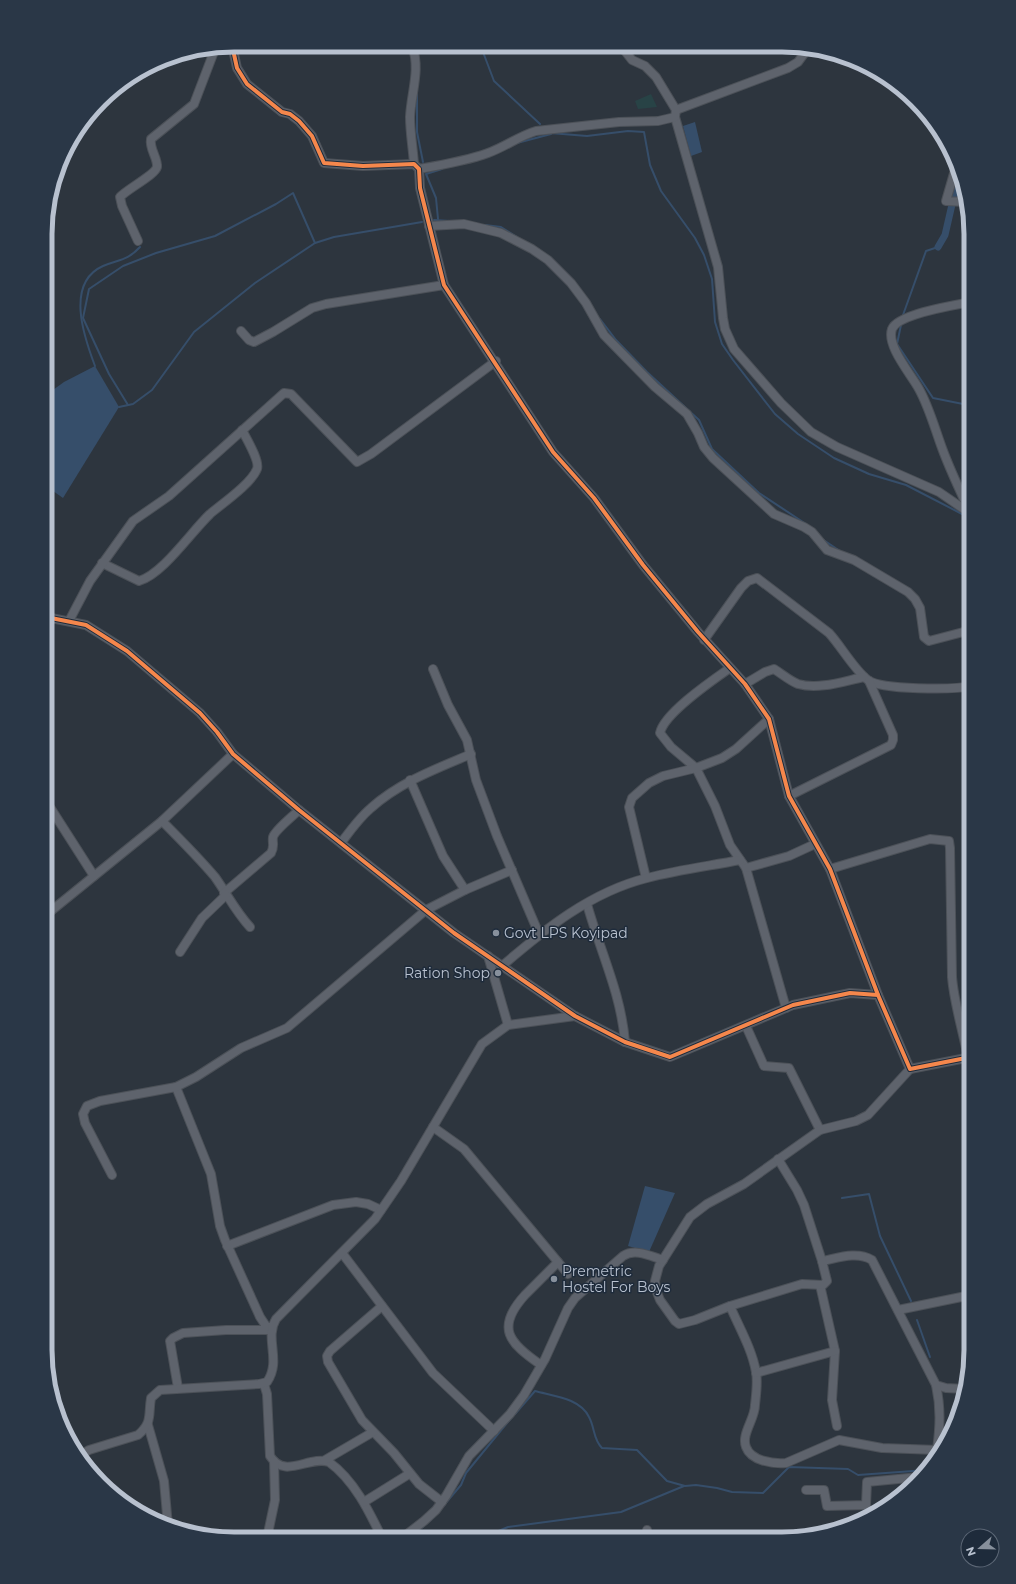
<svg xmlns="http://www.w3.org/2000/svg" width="1016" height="1584" font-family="Montserrat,sans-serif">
	<rect width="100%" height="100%" fill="#2d353e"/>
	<path fill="#284346" d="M651 94 657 107 638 109 635 101Z"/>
	<g fill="#364e6a">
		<path d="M695 122 702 152 691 156 683 126Z"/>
		<path d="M95 366 119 407 63 498 46 486V395L64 382Z"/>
		<path d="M645 1186 675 1193 649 1252 628 1246Z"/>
	</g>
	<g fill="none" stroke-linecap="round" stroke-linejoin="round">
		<g stroke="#364e6a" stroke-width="2">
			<path d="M479 46 483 52 494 81 540 124"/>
			<path d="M417 50 419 60"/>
			<path d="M417 90V132L423 162"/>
			<path d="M550 133 587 136 628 131 644 132 650 165 661 191 695 238 704 255 712 279 715 322 722 344 733 360 775 414 798 434 834 458 869 474 906 485 964 515"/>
			<path d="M517 143 551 134"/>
			<path d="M438 219 436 198 426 174 442 169"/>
			<path d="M434 220 450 221"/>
			<path d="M485 225 501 227 517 237"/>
			<path d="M903 315 926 251 938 247"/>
			<path d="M600 319 616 340 647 372 699 420 712 449 759 493 806 524"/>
			<path d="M901 325 897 344 933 398 963 404 971 409"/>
			<path d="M95 366C84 337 65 283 103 266 120 259 127 261 140 247"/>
			<path d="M128 405 109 374 83 318 89 289 123 266 156 253 215 236 276 204 293 193 315 243"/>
			<path d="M119 407 133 404 152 390 194 332 255 283 315 243 334 237 422 222"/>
			<path d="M822 539 840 551"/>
			<path d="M842 1198 869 1194 880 1236 911 1301"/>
			<path d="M917 1320 930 1357"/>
			<path d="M515 1414 535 1391C553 1396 580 1398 589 1417 595 1428 593 1439 602 1448L637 1450 667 1481 685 1486 696 1485 717 1488 732 1492 763 1493 789 1467 848 1469 858 1475 927 1470"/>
			<path d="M444 1505 461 1485 466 1473 512 1417"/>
			<path d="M410 1538 434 1517"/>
			<path d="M482 1538 508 1527 621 1512 684 1486"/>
		</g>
		<path stroke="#364e6a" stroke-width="7" d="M938 247 945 235 959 174"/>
		<defs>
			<g id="minor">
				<path d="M232 45 237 68 247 84 282 112 290 114 299 121 312 136 324 163 363 166 414 164 419 169 420 188 444 285 553 452 594 498 643 565 698 632 745 684 769 719 789 796 830 869 878 995"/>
				<path d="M412 46C421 69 411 93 410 117 410 132 413 149 414 164"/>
				<path d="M676 110 788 68 798 62 809 47"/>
				<path d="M675 117 718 267 723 318 725 329 734 349 781 403 811 432 837 447 939 492 971 514"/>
				<path d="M957 163 946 201 965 202"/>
				<path d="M419 169C442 165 466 161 488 153 505 147 519 136 536 131L619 122 658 121 675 117 676 110 656 77 645 66 632 60 621 46"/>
				<path d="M429 226 464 224 501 233 532 249 548 260 571 283 586 303 604 335 655 387 687 414 698 433 704 447 713 458 774 514 804 527 812 532 827 550 854 560 908 592 915 599 920 608 924 637 929 641 971 630"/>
				<path d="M138 241 122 206 120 197C127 189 155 175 157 167 158 158 149 149 151 139L194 104 215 49"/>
				<path d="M241 331 249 340 254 342 273 332 312 308 326 304 444 285"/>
				<path d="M970 512C960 491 950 470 942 448 935 429 929 407 919 389 911 374 886 346 892 329 898 314 955 305 971 302"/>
				<path d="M102 563 139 581C163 574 191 532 210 514 223 503 251 484 257 469 260 461 246 438 242 430"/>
				<path d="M46 617 86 625 127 651 200 713 217 732 233 754 299 810 454 933 575 1016 625 1042 670 1057 793 1005 850 993 878 995 910 1069 971 1057"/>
				<path d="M69 621 90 581 133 521 169 496 284 393 291 394 357 462 371 454 496 361"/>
				<path d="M704 640 741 588 748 581 757 578 829 633C841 646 855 671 868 680 881 690 954 690 971 686"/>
				<path d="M730 668C713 680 664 713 660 733L671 747 696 768 715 806 730 845 746 868 786 1008"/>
				<path d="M433 669 448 705 467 740 476 780 497 836 539 934"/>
				<path d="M745 684 765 672 774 669C782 674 790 681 798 684 819 690 844 681 864 677"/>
				<path d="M410 780 443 856 465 890"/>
				<path d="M789 796 891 745 893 740V735L869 681"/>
				<path d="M46 801 94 876"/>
				<path d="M162 821C180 839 198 857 215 877 227 894 236 912 250 927"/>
				<path d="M341 843C350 831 359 818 371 808 400 782 436 769 471 754"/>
				<path d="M746 868 789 856 815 844"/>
				<path d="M830 869 930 839 949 841 950 848 952 977C954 1003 963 1031 968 1058"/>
				<path d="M646 878 629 807 632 798 649 783 663 776 696 768 722 758 736 749 769 719"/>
				<path d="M224 893 271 853C275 846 272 843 273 837 275 830 293 816 299 810"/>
				<path d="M587 904C600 951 621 993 625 1042"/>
				<path d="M46 915 162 821 233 754"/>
				<path d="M180 952 202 918 226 895"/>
				<path d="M488 956 508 1025"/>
				<path d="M502 966C545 929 591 892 647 878 677 870 709 866 740 860"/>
				<path d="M746 1026 764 1066 789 1068 820 1130"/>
				<path d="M910 1069 868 1115 856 1121 820 1130 744 1184 707 1204 690 1217 659 1266 655 1281 656 1290 660 1300 675 1321 679 1324 695 1320 730 1306C739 1327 752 1349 756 1372 758 1382 756 1395 755 1405 755 1419 741 1434 746 1447 751 1461 773 1464 786 1463L839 1440 882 1448 937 1450V1455"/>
				<path d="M176 1087 211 1174 220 1226 225 1240 260 1317 266 1326 272 1328"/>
				<path d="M433 1127 464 1149 568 1274"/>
				<path d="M112 1175 85 1123 83 1114 87 1106 100 1101 176 1087 196 1077 241 1048 287 1028 426 910 465 890 512 870"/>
				<path d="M227 1246 333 1205 356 1202 368 1204 381 1210"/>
				<path d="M342 1253 433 1373 494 1431"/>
				<path d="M822 1261C838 1258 857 1251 872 1260L936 1385 946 1388 965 1389"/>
				<path d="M820 1285 835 1351 832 1400 837 1426"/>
				<path d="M382 1306 330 1351 327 1356 328 1362 362 1420 394 1453 419 1484 442 1502"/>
				<path d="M730 1306 802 1284 823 1285 827 1281 822 1261 804 1205 797 1190 778 1159"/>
				<path d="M898 1310 971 1295"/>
				<path d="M541 1365C509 1343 495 1328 525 1295 536 1284 547 1273 558 1262"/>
				<path d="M756 1373 835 1351"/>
				<path d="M264 1384 267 1394 270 1456C285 1480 309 1455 329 1462 354 1480 369 1511 382 1538"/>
				<path d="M936 1385C941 1408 940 1427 937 1450"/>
				<path d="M178 1388 170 1341 173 1338 183 1333 226 1330H271"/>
				<path d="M148 1425 164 1481 168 1526"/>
				<path d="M79 1456 89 1450 138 1435C153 1422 148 1415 151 1398L160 1390 259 1384 267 1382C282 1360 264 1339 276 1319L375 1219 401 1181 482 1044 508 1025 575 1016"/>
				<path d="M325 1460 373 1432"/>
				<path d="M806 1490H824L827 1506 866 1505 867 1482 919 1477"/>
				<path d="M364 1502 409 1474"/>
				<path d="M647 1530 648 1539"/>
				<path d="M267 1538 275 1500 274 1461"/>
				<path d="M402 1538 424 1521 436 1510 446 1496 469 1456 510 1414 524 1395 545 1359 568 1308 575 1298 623 1256C635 1248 650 1256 663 1260"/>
			</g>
		</defs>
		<use href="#minor" stroke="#4c5158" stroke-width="10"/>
		<use href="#minor" stroke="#5e636c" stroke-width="8"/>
		<defs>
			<g id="cycleway">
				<path d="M232 45 237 68 247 84 282 112 290 114 299 121 312 136 324 163 363 166 414 164 419 169 420 188 444 285 553 452 594 498 643 565 698 632 745 684 769 719 789 796 830 869 878 995"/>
				<path d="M46 617 86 625 127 651 200 713 217 732 233 754 299 810 454 933 575 1016 625 1042 670 1057 793 1005 850 993 878 995 910 1069 971 1057"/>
			</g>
		</defs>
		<use href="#cycleway" stroke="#1e2b3b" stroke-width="6"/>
		<use href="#cycleway" stroke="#f5874c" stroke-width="4"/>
	</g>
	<g fill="#87909c" stroke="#1e2b3b" stroke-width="1.5">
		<circle cx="496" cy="933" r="4"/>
		<circle cx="498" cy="973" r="4"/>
		<circle cx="554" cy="1279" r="4"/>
	</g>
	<g text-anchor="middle" stroke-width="3" stroke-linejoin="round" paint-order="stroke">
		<g font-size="14" fill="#b8c1cf" stroke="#1e2b3b" text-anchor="start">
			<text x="504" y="938">Govt LPS Koyipad</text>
			<text x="490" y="978" text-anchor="end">Ration Shop</text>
			<text x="562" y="1276">Premetric<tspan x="562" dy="16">Hostel For Boys</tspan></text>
		</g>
	</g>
	<path d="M0 0H1016V1584H0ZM234 52H782A182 182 0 0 1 964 234V1350A182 182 0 0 1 782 1532H234A182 182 0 0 1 52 1350V234A182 182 0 0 1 234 52Z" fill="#2a3747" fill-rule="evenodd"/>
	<path fill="none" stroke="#b8c1cf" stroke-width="5" d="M234 52H782A182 182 0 0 1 964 234V1350A182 182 0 0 1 782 1532H234A182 182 0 0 1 52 1350V234A182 182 0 0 1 234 52Z"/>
	<g transform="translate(980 1548) rotate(250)"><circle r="19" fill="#1e2b3b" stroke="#5c6776"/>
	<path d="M0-3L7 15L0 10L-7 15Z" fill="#87909c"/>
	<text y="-6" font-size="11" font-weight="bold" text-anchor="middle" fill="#b8c1cf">N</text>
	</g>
</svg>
